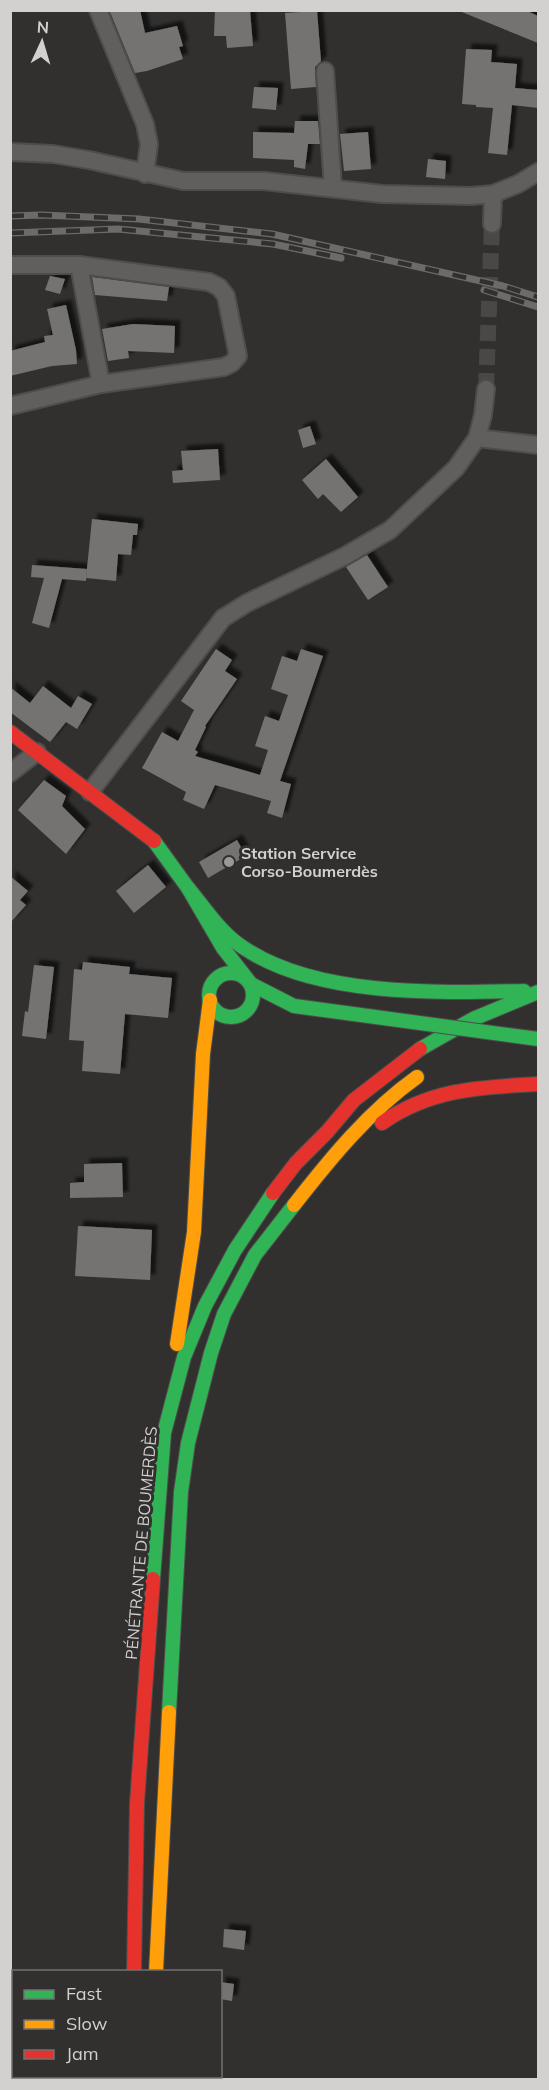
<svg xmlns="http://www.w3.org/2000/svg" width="549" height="2090" font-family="Mulish,sans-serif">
	<defs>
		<filter id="shadow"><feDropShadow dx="5.5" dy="-5.5" stdDeviation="1.5" flood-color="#0009"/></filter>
	</defs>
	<rect width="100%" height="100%" fill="#31302f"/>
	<g fill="#747372" filter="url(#shadow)">
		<path d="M116 10H140L145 33 177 26 183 46 179 47 183 59 147 71 135 73 110 12Z"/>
		<path d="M215 10H250L253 46 227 48 226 36H214Z"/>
		<path d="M457 10H525L538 16V43Z"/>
		<path d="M317 11 321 61 315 67 316 87 291 89 285 13Z"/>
		<path d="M466 49 492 50 491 62 517 64 515 88 538 90V108L512 105 507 155 488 153 493 108 476 107V105L462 104Z"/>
		<path d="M254 87 278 88 276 110 252 108Z"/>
		<path d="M295 121H318L320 144H308L305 169 294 167V160L253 158V132L294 133Z"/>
		<path d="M368 132 371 169 344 171 340 134Z"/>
		<path d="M428 159 446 161 445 179 426 177Z"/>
		<path d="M50 276 65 279 60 294 45 290Z"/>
		<path d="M92 277 169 287 167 301 95 295Z"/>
		<path d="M66 305 76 350 77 364 52 366 10 376V351L45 342 44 336 53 335 47 309Z"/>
		<path d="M133 324 175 326 174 353 128 351 129 358 108 361 102 329Z"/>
		<path d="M310 426 316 444 303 448 298 430Z"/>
		<path d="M218 449 220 480 173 483 172 471 183 470 181 451Z"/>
		<path d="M326 459 358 497 341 512 323 494 318 499 302 480Z"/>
		<path d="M92 519 138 524 137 535H133L131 555 118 554 116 581 86 578Z"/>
		<path d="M367 555 388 587 368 600 346 567Z"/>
		<path d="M32 565 87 569 86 581 62 579 49 628 32 623 44 578 31 577Z"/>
		<path d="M216 649 232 660 225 671 237 679 205 726 206 727 195 750 198 752 195 756 260 775 268 750 255 746 265 716 279 721 288 695 271 689 282 656 297 661 301 649 323 656 280 781 291 784 282 818 267 813 271 801 215 785 204 809 183 800 186 792 142 768 162 732 178 741 194 710 181 701Z"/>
		<path d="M43 686 71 708 78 696 92 704 77 729 66 722 50 742 10 712V687L30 703Z"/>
		<path d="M44 780 66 796 62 806 85 829 66 854 18 810Z"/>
		<path d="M237 840 246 856 208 878 199 862Z"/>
		<path d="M148 865 166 887 134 913 116 891Z"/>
		<path d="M10 876 28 891 20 900 26 905 10 923Z"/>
		<path d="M83 962 130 967 129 974 172 978 168 1018 125 1014 120 1074 82 1071 84 1041 69 1040 74 969 82 970Z"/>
		<path d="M34 965 54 967 46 1039 22 1036 25 1011 28 1012Z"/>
		<path d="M122 1163 123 1197 70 1198V1183L84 1182V1164Z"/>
		<path d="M78 1226 152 1230 150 1280 75 1276Z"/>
		<path d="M224 1929 246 1931 244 1950 223 1947Z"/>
		<path d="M220 1982 234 1984 232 2001 220 1999Z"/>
	</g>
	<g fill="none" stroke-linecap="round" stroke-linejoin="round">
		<path stroke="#494847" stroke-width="16" stroke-dasharray="16 8" stroke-linecap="butt" d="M486 389 492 224"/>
		<defs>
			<g id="street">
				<path d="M98 10 145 124 149 144 145 174"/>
				<path d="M325 71 333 188"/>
				<path d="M10 152 53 154 89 160 183 181H264L382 194 471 196 493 194 518 184 538 172"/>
				<path d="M492 224 493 194"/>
				<path d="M10 265H79L209 282 219 287 226 296 238 356 232 363 224 367 101 384 10 406"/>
				<path d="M79 265 101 384"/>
				<path d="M477 438 538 445"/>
				<path d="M10 773 37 752"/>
				<path d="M90 792 223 618 247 603 345 556 390 530 456 468 477 438 483 415 486 389"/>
			</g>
			<g id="fast">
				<path d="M154 841 188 888 223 948 251 984 294 1006"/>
				<path d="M188 888C205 908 221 934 244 948 317 997 439 993 524 991"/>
				<circle cx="231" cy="995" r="22"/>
				<path d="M420 1049 473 1019 538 992"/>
				<path d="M153 1579 164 1433 184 1357 205 1306 235 1250 273 1193"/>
				<path d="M169 1712 181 1492 188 1443 211 1353 224 1314 255 1255 294 1205"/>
			</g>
			<g id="slow">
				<path d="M294 1205C330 1159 369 1111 417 1077"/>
				<path d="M177 1344 194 1232 203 1054 210 1000"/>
				<path d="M156 1972 169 1712"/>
				<path d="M156 2076V2080"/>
			</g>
			<g id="jam">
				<path d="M10 732 154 841"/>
				<path d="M382 1123C430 1089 481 1087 538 1084"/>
				<path d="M273 1193 296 1163 327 1132 354 1100 420 1049"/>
				<path d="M134 1972 137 1803 153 1579"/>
				<path d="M132 2076V2080"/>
			</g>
		</defs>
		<use href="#street" stroke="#4e4d4c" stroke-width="20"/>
		<use href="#fast" stroke="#4e4d4c" stroke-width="16"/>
		<use href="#slow" stroke="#4e4d4c" stroke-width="16"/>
		<use href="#jam" stroke="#4e4d4c" stroke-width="16"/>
		<use href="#street" stroke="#605f5e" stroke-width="16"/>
		<use href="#fast" stroke="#30b455" stroke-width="14"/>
		<use href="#slow" stroke="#ff9f0a" stroke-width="14"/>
		<use href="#jam" stroke="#e5322d" stroke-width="14"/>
		<defs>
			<g id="rail">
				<path d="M10 216 41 215 139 219 272 234 503 286 538 297"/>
				<path d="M10 233 118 229 273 244 341 258"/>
				<path d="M484 290 538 307"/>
			</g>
		</defs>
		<use href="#rail" stroke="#6c6b6a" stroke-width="7"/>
		<use href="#rail" stroke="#32302e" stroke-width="4.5" stroke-dasharray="14" stroke-linecap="butt"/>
		<defs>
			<path id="fast-bridge" d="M294 1006 538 1039"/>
		</defs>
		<use href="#fast-bridge" stroke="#4e4d4c" stroke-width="16" stroke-linecap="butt"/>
		<use href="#fast-bridge" stroke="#30b455" stroke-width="14"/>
	</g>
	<circle fill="#9a9998" stroke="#32302e" stroke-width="2" cx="229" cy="862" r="6"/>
	<g text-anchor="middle" stroke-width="6" stroke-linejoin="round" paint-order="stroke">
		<g font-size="16" font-weight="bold" fill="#d3d1d0" stroke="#32302e" text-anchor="start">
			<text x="241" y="859">Station Service<tspan x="241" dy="18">Corso-Boumerdès</tspan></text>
		</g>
		<g font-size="16" fill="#d3d1d0" stroke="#32302e">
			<text transform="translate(141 1543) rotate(-85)" y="6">PÉNÉTRANTE DE BOUMERDÈS</text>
		</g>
	</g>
	<rect width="549" height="2090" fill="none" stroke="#d3d1d0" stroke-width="24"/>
	<rect x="12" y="1970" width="210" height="108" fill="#32302e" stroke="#72706f" stroke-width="1.5"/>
	<rect x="24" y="1990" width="30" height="9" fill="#30b455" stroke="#72706f" stroke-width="1.5"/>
	<text x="66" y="2000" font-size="18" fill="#d3d1d0">Fast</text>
	<rect x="24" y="2020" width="30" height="9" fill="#ff9f0a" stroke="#72706f" stroke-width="1.5"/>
	<text x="66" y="2030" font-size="18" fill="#d3d1d0">Slow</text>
	<rect x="24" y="2050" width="30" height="9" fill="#e5322d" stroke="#72706f" stroke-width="1.5"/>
	<text x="66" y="2060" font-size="18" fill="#d3d1d0">Jam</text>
	<g transform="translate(42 42) rotate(4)" stroke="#32302e" stroke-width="4.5" paint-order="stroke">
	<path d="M0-4.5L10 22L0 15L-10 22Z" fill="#d3d1d0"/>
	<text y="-9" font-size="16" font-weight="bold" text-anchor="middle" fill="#d3d1d0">N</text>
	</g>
</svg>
